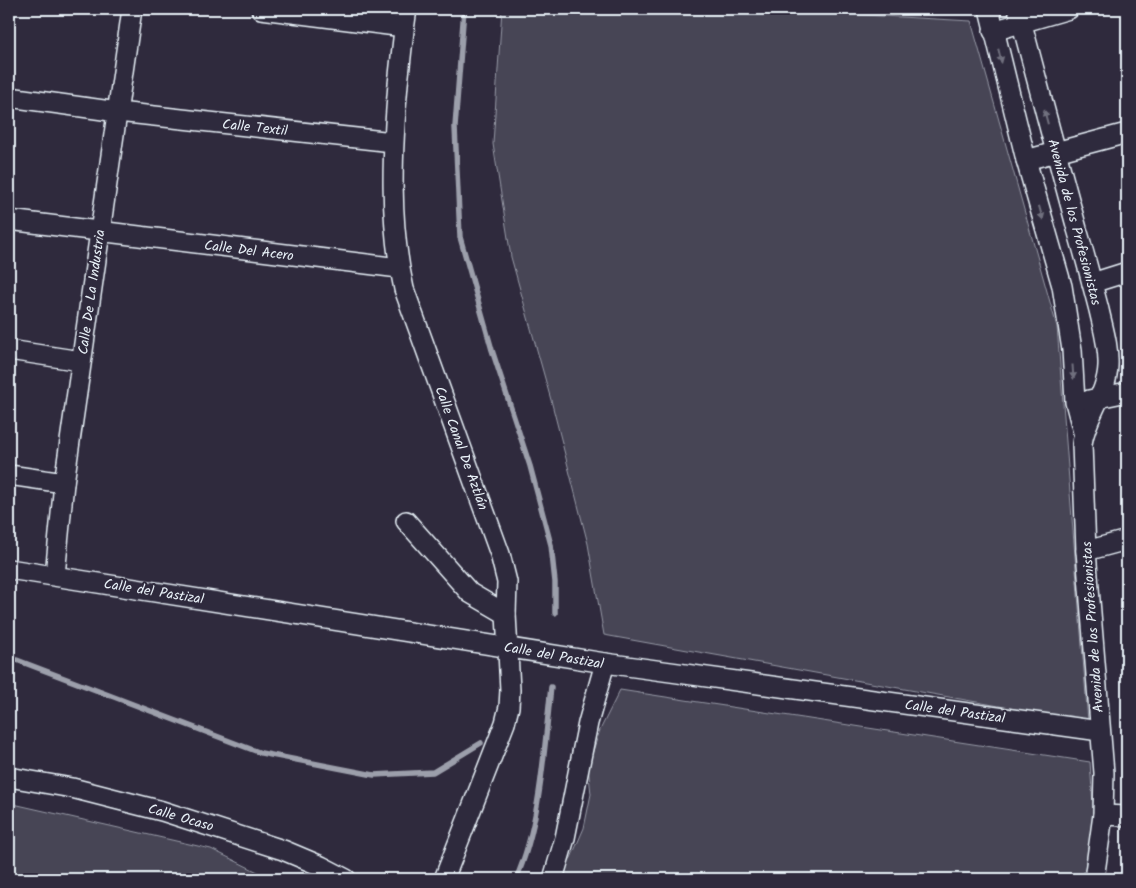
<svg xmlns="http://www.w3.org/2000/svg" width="1136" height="888" font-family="Kalam,sans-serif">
	<rect width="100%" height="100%" fill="#2f2a3d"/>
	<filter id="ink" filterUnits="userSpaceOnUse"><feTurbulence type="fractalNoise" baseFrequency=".02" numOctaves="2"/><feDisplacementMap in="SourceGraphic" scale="10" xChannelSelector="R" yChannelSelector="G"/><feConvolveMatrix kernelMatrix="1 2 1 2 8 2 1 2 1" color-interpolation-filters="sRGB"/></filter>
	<g filter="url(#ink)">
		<g fill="#464455" stroke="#979aa6">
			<path d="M502 9H757L971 21 1057 327 1088 722 604 635 588 544 551 400 511 257 493 144Z"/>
			<path d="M620 690 1090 762 1094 819 1083 879H558L559 873 571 858 584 828 591 794 588 766 600 730Z"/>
			<path d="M9 803 211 849 272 879H9Z"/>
		</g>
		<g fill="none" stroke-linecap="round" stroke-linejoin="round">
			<g stroke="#9c9fab" stroke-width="5.5">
				<path d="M464 9 455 127 460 237 492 350 530 466 551 545 555 582V613"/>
				<path d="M9 657 261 753 374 775 433 772 481 743"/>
				<path d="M516 879C541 822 544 749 551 687"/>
			</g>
			<defs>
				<g id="minor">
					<path d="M261 9 404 27"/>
					<path d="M407 9C403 34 401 59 398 84 392 153 389 222 404 289L500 554 507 582 506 614 510 690 509 707 505 723 444 879"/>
					<path d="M989 9 1026 160 1062 286 1072 350 1075 402 1083 432"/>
					<path d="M1018 9C1037 82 1057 156 1077 229 1085 256 1092 283 1099 310 1103 328 1109 347 1108 366 1107 395 1085 417 1082 444L1086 551 1104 773 1103 815 1094 879"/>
					<path d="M993 31 1069 9"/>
					<path d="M9 97 118 112 393 142"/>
					<path d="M1026 160 1127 133"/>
					<path d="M9 220 399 268"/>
					<path d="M1092 283 1127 272"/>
					<path d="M9 350 81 361"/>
					<path d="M1089 400 1127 392"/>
					<path d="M9 475 64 483"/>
					<path d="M406 521 470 593 506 614"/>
					<path d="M1086 551 1127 540"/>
					<path d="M9 569 605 663 1100 731"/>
					<path d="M55 575 64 483 132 9"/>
					<path d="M9 777 72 788 162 811 283 850 321 866 346 879"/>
					<path d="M1103 815 1127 816"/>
					<path d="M553 879 565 838 588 723 605 663"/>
				</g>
			</defs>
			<use href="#minor" stroke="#e8f1f8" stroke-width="22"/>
			<use href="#minor" stroke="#2f2a3d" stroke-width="19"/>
		</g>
		<defs><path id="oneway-solid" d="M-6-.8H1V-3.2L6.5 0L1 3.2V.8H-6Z" transform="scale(1.25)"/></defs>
		<g fill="#70707e">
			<use href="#oneway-solid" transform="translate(1000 56) rotate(76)"/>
			<use href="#oneway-solid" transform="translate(1046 117) rotate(-105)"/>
			<use href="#oneway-solid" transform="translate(1041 213) rotate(74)"/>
			<use href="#oneway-solid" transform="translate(1073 372) rotate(86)"/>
		</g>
	</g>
	<g text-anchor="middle" stroke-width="4" stroke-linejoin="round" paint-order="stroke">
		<g font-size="14" fill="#e8f1f8" stroke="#2f2a3d">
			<text transform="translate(255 127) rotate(6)" y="5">Calle Textil</text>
			<text transform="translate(1075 222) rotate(75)" y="5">Avenida de los Profesionistas</text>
			<text transform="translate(249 250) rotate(7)" y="5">Calle Del Acero</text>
			<text transform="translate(91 292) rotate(-82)" y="5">Calle De La Industria</text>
			<text transform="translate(462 448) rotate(70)" y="5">Calle Canal De Aztlán</text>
			<text transform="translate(154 591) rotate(9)" y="5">Calle del Pastizal</text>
			<text transform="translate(1092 627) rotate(-94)" y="5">Avenida de los Profesionistas</text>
			<text transform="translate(554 655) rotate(10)" y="5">Calle del Pastizal</text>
			<text transform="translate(955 711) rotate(8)" y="5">Calle del Pastizal</text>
			<text transform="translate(181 817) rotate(16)" y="5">Calle Ocaso</text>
		</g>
	</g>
	<rect width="1136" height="888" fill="none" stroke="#2f2a3d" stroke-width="30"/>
	<rect x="15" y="15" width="1106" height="858" fill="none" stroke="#e8f1f8" stroke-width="2" filter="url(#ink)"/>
</svg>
